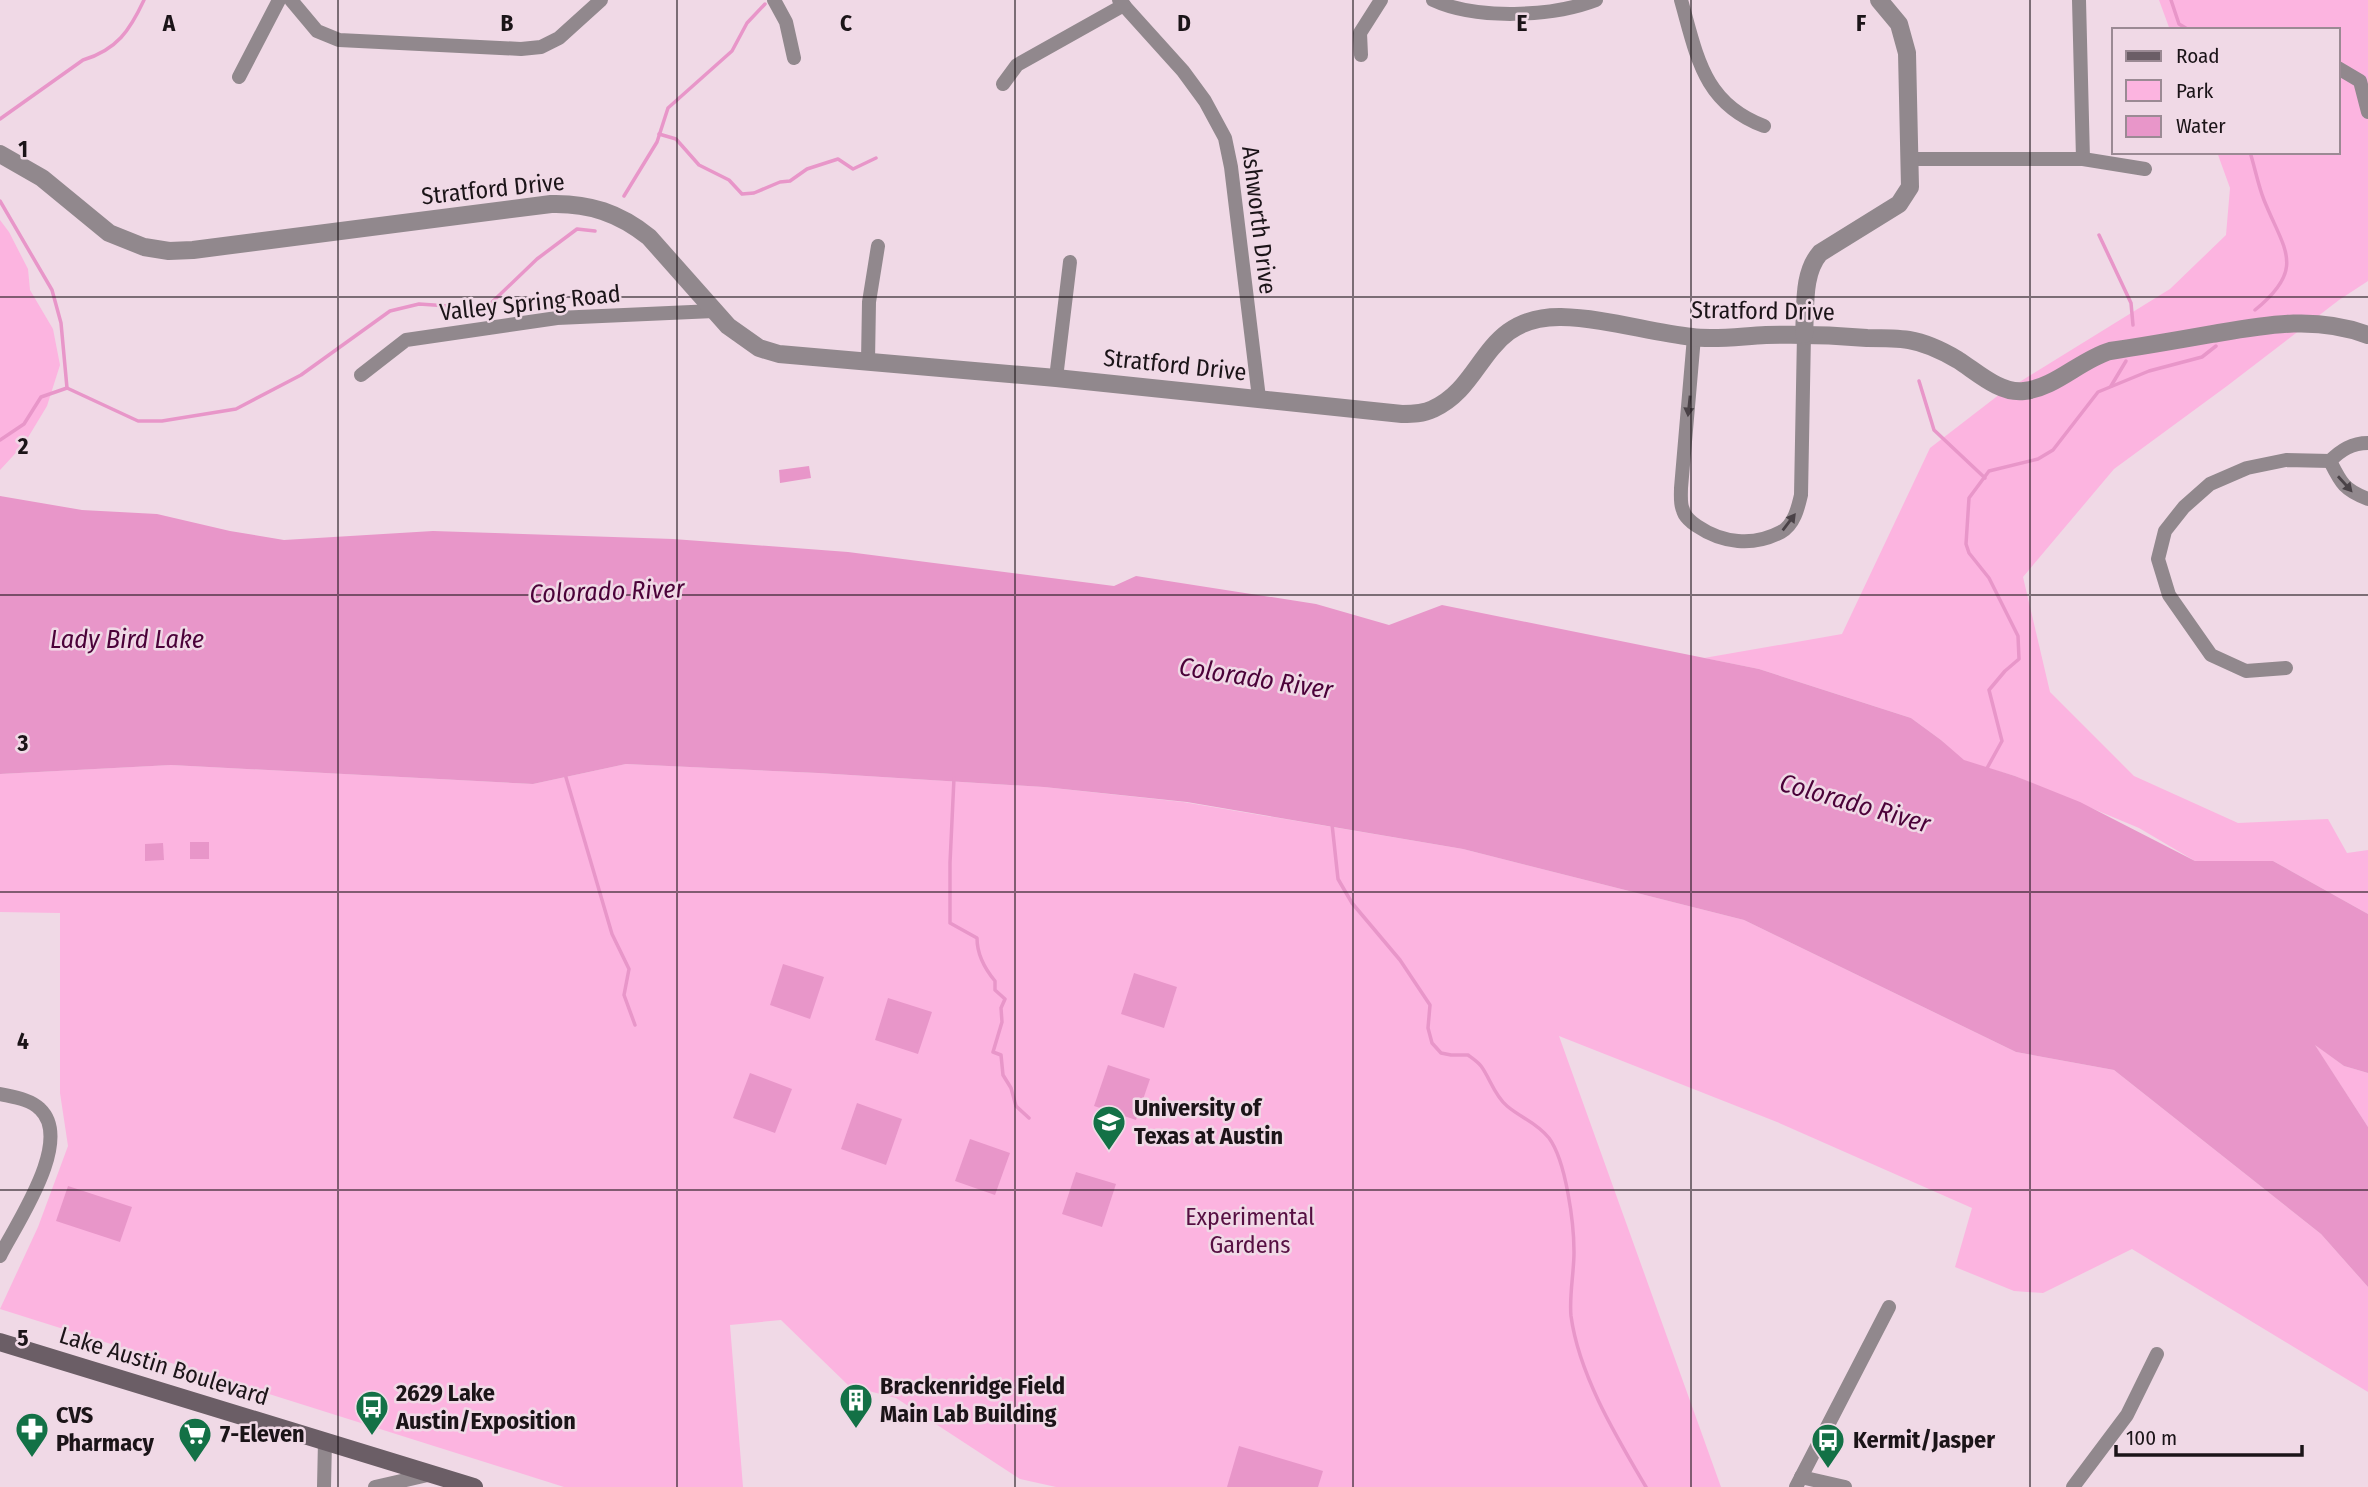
<svg xmlns="http://www.w3.org/2000/svg" width="2368" height="1487" font-family="'Fira Sans Condensed',sans-serif">
	<rect width="100%" height="100%" fill="#f0d9e6"/>
	<g fill="#fcb4e0">
		<path d="M2159 0H2368V281L2339 300 2227 386 2114 469 2023 577 2050 692 2134 776 2238 823 2328 819 2347 853 2368 850V914L2273 861H2195L2139 828 2015 776 1964 761 1941 740 1911 718 1759 669 1704 658 1842 634 1930 448 2000 394 2170 289 2226 235 2230 188 2217 152H2338V30H2170Z"/>
		<path d="M0 220 9 232 28 269 30 290 53 329 60 365 47 406 24 444 0 470Z"/>
		<path d="M626 764 818 773 1044 787 1183 802 1463 849 1744 920 2016 1052 2114 1070 2321 1234 2368 1287V1392L2132 1249 2043 1293 2014 1291 1955 1267 1972 1208 1777 1122 1559 1036 1721 1487H1056L1020 1479 896 1398 849 1386 781 1320 730 1325 743 1487H564L0 1309 38 1227 68 1146 60 1093V913L0 912V774L171 765 533 784Z"/>
		<path d="M2314 1044 2344 1066 2368 1073V1127Z"/>
	</g>
	<g fill="#e896c9">
		<path d="M809 466 811 478 780 483 779 470Z"/>
		<path d="M0 496 82 510 157 514 230 531 284 540 433 531 673 539 848 552 1114 586 1136 576 1316 604 1389 625 1442 605 1759 669 1911 718 1941 740 1964 760 2015 776 2080 802 2195 861H2273L2368 914V1073L2344 1066 2315 1045 2368 1127V1287L2321 1234 2114 1070 2016 1052 1744 920 1463 849 1187 802 1044 787 818 773 626 764 533 784 171 765 0 774Z"/>
		<rect x="190" y="842" width="19" height="17"/>
		<path d="M163 843 164 860 145 861V844Z"/>
		<path d="M783 964 824 977 810 1019 770 1005Z"/>
		<path d="M1134 973 1177 987 1164 1028 1121 1014Z"/>
		<path d="M888 998 932 1012 918 1054 875 1040Z"/>
		<path d="M1108 1065 1150 1079 1136 1120 1094 1106Z"/>
		<path d="M750 1073 792 1089 775 1133 733 1118Z"/>
		<path d="M857 1103 902 1119 886 1165 841 1149Z"/>
		<path d="M970 1139 1010 1153 995 1195 955 1181Z"/>
		<path d="M1076 1172 1116 1184 1102 1227 1062 1214Z"/>
		<path d="M68 1186 132 1207 120 1242 56 1221Z"/>
		<path d="M1239 1446 1323 1471 1318 1487H1227Z"/>
	</g>
	<g fill="none" stroke-linecap="round" stroke-linejoin="round">
		<g stroke="#e896c9" stroke-width="3.5">
			<path d="M2171 0 2179 24 2189 30"/>
			<path d="M0 119 83 60C117 50 130 30 144 0"/>
			<path d="M659 134 676 139 699 165 729 180 742 194 754 193 780 182 790 181 807 169 838 159 853 169 876 158"/>
			<path d="M2250 152C2255 168 2258 185 2264 200 2284 250 2307 268 2255 310"/>
			<path d="M624 196 657 142 668 108 732 51 747 23 765 4"/>
			<path d="M0 201 52 290 61 323 67 388"/>
			<path d="M2099 235 2131 303 2133 325"/>
			<path d="M1919 381 1934 430 1985 478"/>
			<path d="M2111 386 2126 361"/>
			<path d="M0 440 24 424 41 397 67 388 138 421H162L236 409 301 375 390 311 419 304 478 308 488 306 537 259 577 229 595 231"/>
			<path d="M1986 770 2002 741 1989 690 2005 671 2019 659 2018 636 1989 578 1969 553 1966 544 1969 498 1989 471 2038 459 2053 450 2098 392 2149 371 2202 357 2216 346"/>
			<path d="M565 774 612 934 629 969 624 995 635 1025"/>
			<path d="M954 778 950 863V923L977 938C977 953 985 969 995 981V990L1005 999 1001 1008 1002 1022 993 1052 1001 1055 1003 1075 1011 1088 1016 1106 1029 1118"/>
			<path d="M1332 824 1338 879 1352 903 1400 960 1430 1005 1428 1028 1432 1043 1441 1053 1451 1055H1468C1472 1058 1478 1062 1481 1066 1490 1078 1494 1095 1507 1106 1521 1118 1536 1122 1549 1138 1566 1161 1574 1223 1574 1252 1574 1273 1569 1296 1571 1316 1579 1375 1616 1436 1646 1487"/>
		</g>
		<g stroke="#91888d" stroke-width="14">
			<path d="M291 0 317 31 339 40 521 49 541 47 559 38 601 0"/>
			<path d="M774 0 786 22 794 58"/>
			<path d="M1119 0 1183 71 1205 101 1225 138 1231 167 1259 398"/>
			<path d="M1433 0C1476 20 1552 17 1596 0"/>
			<path d="M1681 0C1697 56 1703 103 1764 126"/>
			<path d="M2079 0 2083 159"/>
			<path d="M1361 55 1360 33 1381 0"/>
			<path d="M2338 68 2360 81 2368 112"/>
			<path d="M239 77 279 0"/>
			<path d="M1003 84 1017 65 1124 5"/>
			<path d="M1911 159H2083L2145 169"/>
			<path d="M1694 337 1681 488C1681 495 1680 504 1683 510 1684 516 1692 523 1697 526 1722 543 1753 547 1781 532 1794 525 1798 508 1801 495L1804 334"/>
			<path d="M868 361 869 302 878 246"/>
			<path d="M361 375 406 340 557 318 714 311"/>
			<path d="M1056 378 1070 262"/>
			<path d="M2330 461C2341 483 2344 490 2368 499"/>
			<path d="M2286 668 2246 671 2211 655 2169 595 2158 559 2165 531 2184 507 2210 484 2247 468 2286 460 2330 461C2341 450 2352 443 2368 443"/>
			<path d="M0 1094C13 1097 30 1099 40 1109 74 1141 16 1224 0 1256"/>
			<path d="M1801 1477 1845 1487"/>
			<path d="M324 1487 325 1441"/>
			<path d="M375 1487 432 1474"/>
			<path d="M1796 1487 1889 1307"/>
			<path d="M2073 1487 2127 1415 2157 1354"/>
		</g>
		<g stroke="#91888d" stroke-width="18">
			<path d="M0 154 42 178 109 233 144 247 169 251 193 250 551 204C589 203 619 213 649 237L728 326 759 348 779 354 1056 378 1402 414C1412 414 1423 414 1433 409 1486 385 1482 316 1561 317 1605 318 1649 332 1692 337 1716 340 1742 336 1766 335 1800 334 1833 335 1867 338 1881 338 1896 338 1909 340 1927 343 1943 351 1958 360 1977 372 2000 394 2024 391 2055 388 2080 360 2110 351 2144 346 2178 340 2212 334 2265 325 2316 315 2368 335"/>
			<path d="M1804 334C1806 307 1802 274 1820 253L1899 204 1910 187 1907 53 1899 24 1879 0"/>
		</g>
		<path stroke="#6b5e66" stroke-width="18" d="M0 1342 474 1487"/>
	</g>
	<defs><path id="oneway-solid" d="M-6-.8H1V-3.2L6.5 0L1 3.2V.8H-6Z" transform="scale(1.75)"/></defs>
	<g fill="#4a4247">
		<use href="#oneway-solid" transform="translate(1689 406) rotate(96)"/>
		<use href="#oneway-solid" transform="translate(2345 484) rotate(48)"/>
		<use href="#oneway-solid" transform="translate(1789 522) rotate(-53)"/>
	</g>
	<path fill="none" stroke="#1b1418" stroke-width="2" stroke-opacity="0.55" d="M338 0V1487M677 0V1487M1015 0V1487M1353 0V1487M1691 0V1487M2030 0V1487M0 297H2368M0 595H2368M0 892H2368M0 1190H2368"/>
	<defs>
		<symbol id="university-pin" viewBox="-11 -11 22 30"><path d="M0 17L-7.5 6A9.5 9.5 0 1 1 7.5 6Z" fill="#137146" stroke="#f0d9e6"/><path d="M0-5L7-2L0 1L-7-2ZM-4 1L0 2.5L4 1V4Q0 6-4 4Z" fill="#fff"/></symbol>
		<symbol id="building-pin" viewBox="-11 -11 22 30"><path d="M0 17L-7.5 6A9.5 9.5 0 1 1 7.5 6Z" fill="#137146" stroke="#f0d9e6"/><path d="M-4-6H4V6H1V3H-1V6H-4ZM-2.5-4.3h1.7v1.8h-1.7ZM.8-4.3h1.7v1.8H.8ZM-2.5-1h1.7V.8h-1.7ZM.8-1h1.7V.8H.8Z" fill="#fff"/></symbol>
		<symbol id="bus-pin" viewBox="-11 -11 22 30"><path d="M0 17L-7.5 6A9.5 9.5 0 1 1 7.5 6Z" fill="#137146" stroke="#f0d9e6"/><path d="M-5-6H5V4H4V6H2V4H-2V6H-4V4H-5ZM-3.5-4V0h7V-4ZM-3.5 1.2v1.5H-2V1.2ZM2 1.2v1.5H3.5V1.2Z" fill="#fff"/></symbol>
		<symbol id="pharmacy-pin" viewBox="-11 -11 22 30"><path d="M0 17L-7.5 6A9.5 9.5 0 1 1 7.5 6Z" fill="#137146" stroke="#f0d9e6"/><path d="M-2-6h4v4h4v4h-4v4h-4v-4h-4v-4h4Z" fill="#fff"/></symbol>
		<symbol id="supermarket-pin" viewBox="-11 -11 22 30"><path d="M0 17L-7.5 6A9.5 9.5 0 1 1 7.5 6Z" fill="#137146" stroke="#f0d9e6"/><path d="M-6-5.5h2.5l.6 2H6L4.5 2H-2.5L-4.4-4H-6ZM-1.5 3.2a1.3 1.3 0 1 0 .1 0ZM3 3.2a1.3 1.3 0 1 0 .1 0Z" fill="#fff"/></symbol>
	</defs>
	<g fill-rule="evenodd">
		<use href="#university-pin" x="1090" y="1103" width="38" height="52"/>
		<use href="#building-pin" x="837" y="1381" width="38" height="52"/>
		<use href="#bus-pin" x="353" y="1388" width="38" height="52"/>
		<use href="#pharmacy-pin" x="13" y="1410" width="38" height="52"/>
		<use href="#supermarket-pin" x="176" y="1415" width="38" height="52"/>
		<use href="#bus-pin" x="1809" y="1421" width="38" height="52"/>
	</g>
	<g text-anchor="middle" stroke-width="5" stroke-linejoin="round" paint-order="stroke">
		<g font-size="24" fill="#1b1418" stroke="#f0d9e6">
			<text transform="translate(493 189) rotate(-6)" y="8">Stratford Drive</text>
			<text transform="translate(1259 220) rotate(83)" y="8">Ashworth Drive</text>
			<text transform="translate(530 303) rotate(-6)" y="8">Valley Spring Road</text>
			<text transform="translate(1763 311) rotate(1)" y="8">Stratford Drive</text>
			<text transform="translate(1175 365) rotate(6)" y="8">Stratford Drive</text>
			<text transform="translate(164 1366) rotate(17)" y="8">Lake Austin Boulevard</text>
		</g>
		<g font-size="24" font-weight="bold" fill="#1b1418" stroke="#f0d9e6" text-anchor="start">
			<text x="1134" y="1116">University of<tspan x="1134" dy="28">Texas at Austin</tspan></text>
			<text x="880" y="1394">Brackenridge Field<tspan x="880" dy="28">Main Lab Building</tspan></text>
			<text x="396" y="1401">2629 Lake<tspan x="396" dy="28">Austin/Exposition</tspan></text>
			<text x="56" y="1423">CVS<tspan x="56" dy="28">Pharmacy</tspan></text>
			<text x="220" y="1442">7-Eleven</text>
			<text x="1853" y="1448">Kermit/Jasper</text>
		</g>
		<g font-size="24" fill="#560f42" stroke="#f0d9e6">
			<text x="1250" y="1225">Experimental<tspan x="1250" dy="28">Gardens</tspan></text>
		</g>
		<g font-size="26" font-style="italic" fill="#4b0239" stroke="#f0d9e6">
			<text transform="translate(607 591) rotate(-2)" y="9">Colorado River</text>
			<text x="127" y="648">Lady Bird Lake</text>
			<text transform="translate(1256 678) rotate(9)" y="9">Colorado River</text>
			<text transform="translate(1855 803) rotate(16)" y="9">Colorado River</text>
		</g>
	</g>
	<g font-size="23" text-anchor="middle" font-weight="bold" fill="#1b1418" stroke="#f0d9e6" stroke-width="5" stroke-linejoin="round" paint-order="stroke">
		<text x="169" y="31">A</text>
		<text x="507" y="31">B</text>
		<text x="846" y="31">C</text>
		<text x="1184" y="31">D</text>
		<text x="1522" y="31">E</text>
		<text x="1861" y="31">F</text>
		<text x="23" y="157">1</text>
		<text x="23" y="454">2</text>
		<text x="23" y="751">3</text>
		<text x="23" y="1049">4</text>
		<text x="23" y="1346">5</text>
	</g>
	<rect x="2112" y="28" width="228" height="126" fill="#f0d9e6" stroke="#9b8a94" stroke-width="2"/>
	<rect x="2126" y="51" width="35" height="10" fill="#6b5e66" stroke="#9b8a94" stroke-width="2"/>
	<text x="2176" y="63" font-size="21" fill="#1b1418">Road</text>
	<rect x="2126" y="80" width="35" height="21" fill="#fcb4e0" stroke="#9b8a94" stroke-width="2"/>
	<text x="2176" y="98" font-size="21" fill="#1b1418">Park</text>
	<rect x="2126" y="116" width="35" height="21" fill="#e896c9" stroke="#9b8a94" stroke-width="2"/>
	<text x="2176" y="133" font-size="21" fill="#1b1418">Water</text>
	<path d="M2116 1445v10h186v-10" fill="none" stroke="#1b1418" stroke-width="3.5"/>
	<text x="2126" y="1445" font-size="21" fill="#1b1418" stroke="#f0d9e6" stroke-width="5" paint-order="stroke">100 m</text>
</svg>
